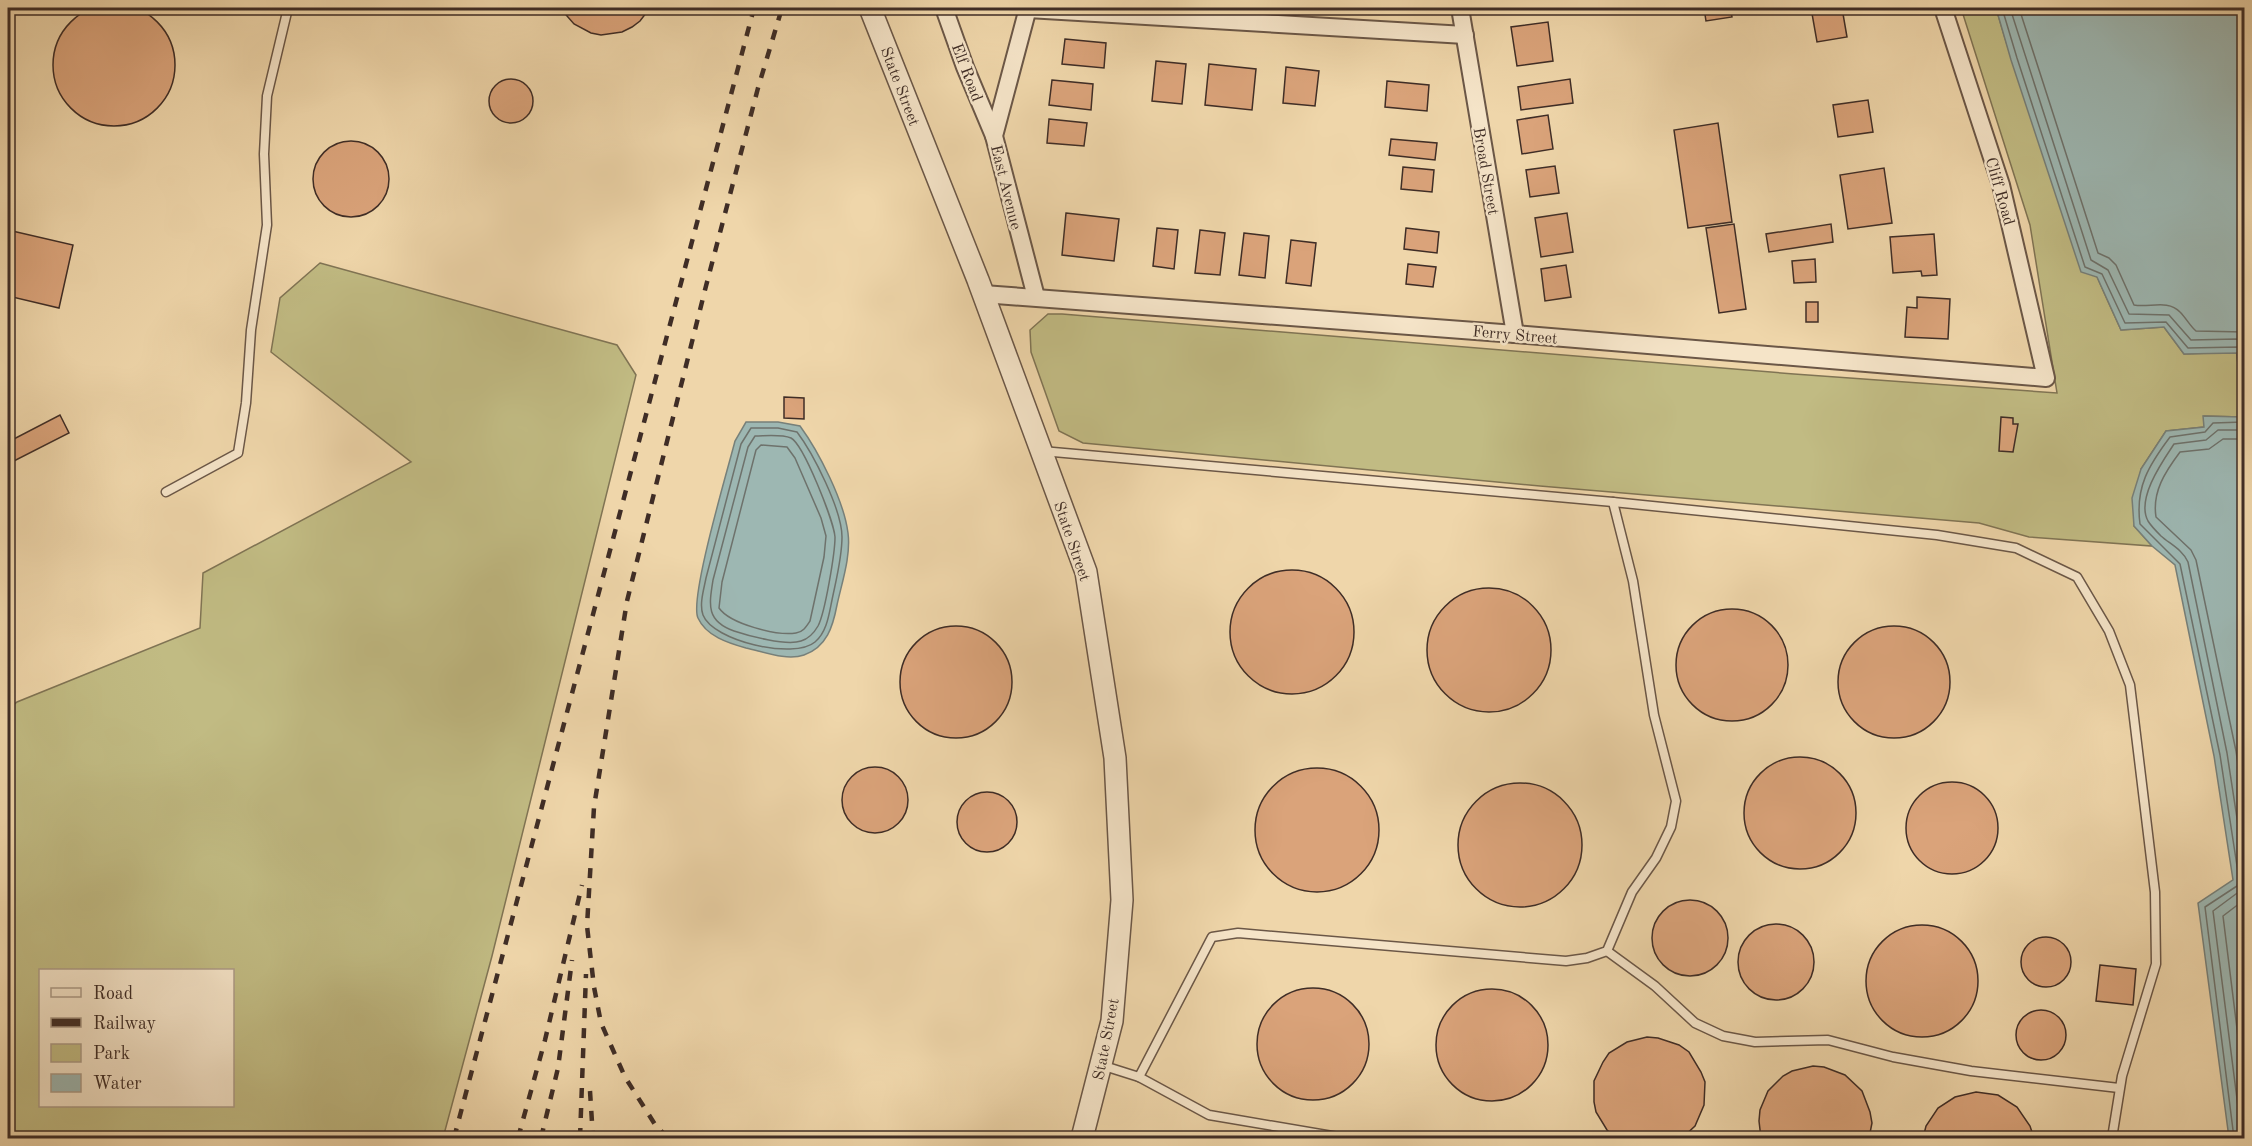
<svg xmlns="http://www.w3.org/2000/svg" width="2252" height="1146" font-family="'Old Standard TT',serif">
	<rect width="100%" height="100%" fill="#efd6aa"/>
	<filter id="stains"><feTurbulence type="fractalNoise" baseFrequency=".00333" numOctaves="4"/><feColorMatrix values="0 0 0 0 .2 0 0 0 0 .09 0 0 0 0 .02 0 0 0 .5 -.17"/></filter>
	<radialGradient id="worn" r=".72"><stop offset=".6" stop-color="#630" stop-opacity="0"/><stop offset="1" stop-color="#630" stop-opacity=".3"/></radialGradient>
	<g fill="#c1bb83" stroke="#807454" stroke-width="1.5" fill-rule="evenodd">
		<path d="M1961 8H1996C2028 119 2073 225 2121 330L2164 327 2184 354 2237 352 2242 417 2204 416V427L2166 431 2141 469 2134 526 2152 546 2029 537 1979 523 1540 486 1083 443 1059 431 1031 352 1030 330 1048 314H1062L1794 374 2057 393 2030 225Z"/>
		<path d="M320 263 617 345 636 375 492 956 443 1138H8V710L17 702 200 628 203 573 411 462 271 352 280 298ZM40 970H232V1106H40Z"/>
	</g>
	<g fill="#9db7b2" stroke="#77807a" stroke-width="1.5">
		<path d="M1996 8H2244V1138H2229L2198 903 2233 880 2214 756 2175 565 2152 546 2134 526 2132 498 2141 469 2166 431 2204 427 2203 416 2242 417 2237 353 2184 354 2164 327 2121 330 2097 277 2081 272 2011 60Z"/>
		<path d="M746 422H778L800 426C819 452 844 501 848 533 851 556 842 582 837 605 833 626 827 647 804 655 787 661 764 652 746 648 728 643 706 636 698 618 689 599 728 469 735 441Z"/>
	</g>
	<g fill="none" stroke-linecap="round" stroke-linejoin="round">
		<g stroke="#6e726c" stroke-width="1.5">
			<path d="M2002 8 2017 58 2085 267 2102 274 2125 323 2166 322 2188 348 2238 347 2243 352 2244 366"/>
			<path d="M2010 8 2091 260 2108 270 2129 314 2169 315 2191 340 2236 339 2244 342"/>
			<path d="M2019 8 2098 253 2109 258 2116 265 2134 305C2149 308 2168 299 2180 312 2186 318 2190 326 2196 331L2244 332"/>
			<path d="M751 428H778L797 432C813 453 842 510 842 537 842 558 836 580 832 600 829 614 827 632 815 642 794 660 713 641 703 615 699 604 704 589 706 578L741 444Z"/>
			<path d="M2244 430H2218L2206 440 2174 444C2162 462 2136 499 2148 521 2151 526 2157 532 2161 536 2170 544 2183 550 2188 562L2227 753 2244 864"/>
			<path d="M755 436C765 436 781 434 791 438 804 445 834 522 835 537 835 553 825 613 818 626 814 633 808 639 801 641 786 646 749 636 734 631 706 621 709 605 713 580L748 447Z"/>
			<path d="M2244 439H2223L2209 449 2180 452C2165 472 2152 492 2156 517L2191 550 2196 560 2236 751 2244 806"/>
			<path d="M761 445 787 447 795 458 821 518 826 536 824 557 810 621C806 627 803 632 796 633 777 636 730 624 719 608L722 582 756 450Z"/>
			<path d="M2244 900 2223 916 2244 1085"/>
			<path d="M2234 1138 2205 907 2237 886 2239 879 2220 755 2180 564 2140 524C2135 487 2149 465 2170 437L2205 432 2213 423 2244 422"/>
			<path d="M2242 1138 2213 911 2244 888"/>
		</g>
	</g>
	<g fill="#daa37a" stroke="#3f2d26" stroke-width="1.5">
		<circle cx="114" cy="65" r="61"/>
		<path d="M560 8H650L640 21 632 27 622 32 601 35 591 33 574 24Z"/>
		<path d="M1704 8H1730L1732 17 1706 21Z"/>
		<path d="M1811 8H1842L1847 37 1817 42Z"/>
		<path d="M1548 22 1553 61 1517 66 1511 27Z"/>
		<path d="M1065 39 1106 43 1104 68 1062 64Z"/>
		<path d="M1156 61 1186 64 1182 104 1152 101Z"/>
		<path d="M1209 64 1256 69 1252 110 1205 105Z"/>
		<path d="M1286 67 1319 71 1315 106 1283 103Z"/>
		<path d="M1570 79 1573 103 1521 110 1518 87Z"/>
		<circle cx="511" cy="101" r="22"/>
		<path d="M1052 80 1093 84 1091 110 1049 105Z"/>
		<path d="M1387 81 1429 85 1427 111 1385 107Z"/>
		<path d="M1868 100 1873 132 1838 137 1833 105Z"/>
		<path d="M1548 115 1553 149 1522 154 1517 120Z"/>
		<path d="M1049 119 1087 123 1084 146 1047 143Z"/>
		<path d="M1718 123 1732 222 1688 228 1674 130Z"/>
		<path d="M1391 139 1437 143 1435 160 1389 155Z"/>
		<circle cx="351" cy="179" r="38"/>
		<path d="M1555 166 1559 193 1530 197 1526 170Z"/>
		<path d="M1403 167 1434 170 1432 192 1401 189Z"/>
		<path d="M1884 168 1892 223 1848 229 1840 175Z"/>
		<path d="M1066 213 1119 219 1114 261 1062 255Z"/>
		<path d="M1567 213 1573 252 1541 257 1535 218Z"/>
		<path d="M1734 224 1746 309 1719 313 1706 228Z"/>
		<path d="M1831 224 1833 242 1769 252 1766 234Z"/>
		<path d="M1157 228 1178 230 1174 269 1153 266Z"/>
		<path d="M1406 228 1439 232 1437 253 1404 249Z"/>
		<path d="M8 230 73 245 59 308 8 296Z"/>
		<path d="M1200 230 1225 233 1220 275 1195 273Z"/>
		<path d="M1244 233 1269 236 1265 278 1239 275Z"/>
		<path d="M1934 234 1937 275 1922 276 1921 271 1893 273 1890 237Z"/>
		<path d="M1291 240 1316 243 1311 286 1286 283Z"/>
		<path d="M1815 259 1816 282 1794 283 1792 261Z"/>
		<path d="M1408 264 1436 267 1433 287 1406 284Z"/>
		<path d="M1566 265 1571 297 1545 301 1541 269Z"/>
		<path d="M1917 297 1950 299 1948 339 1905 337 1907 307 1917 308Z"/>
		<rect x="1806" y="302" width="12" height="20"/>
		<path d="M784 397 804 398V419L784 418Z"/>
		<path d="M60 415 69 433 8 464V442Z"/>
		<path d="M2001 417 2013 418V424H2018L2013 452 1999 451Z"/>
		<circle cx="1292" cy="632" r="62"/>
		<circle cx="1489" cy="650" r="62"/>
		<circle cx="1732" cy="665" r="56"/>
		<circle cx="1894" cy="682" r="56"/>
		<circle cx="956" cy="682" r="56"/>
		<circle cx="1800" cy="813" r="56"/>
		<circle cx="875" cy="800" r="33"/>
		<circle cx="1317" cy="830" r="62"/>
		<circle cx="1952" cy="828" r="46"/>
		<circle cx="1520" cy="845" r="62"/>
		<circle cx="987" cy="822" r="30"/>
		<circle cx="1690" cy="938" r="38"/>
		<circle cx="1776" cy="962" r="38"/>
		<circle cx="1922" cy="981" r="56"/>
		<circle cx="2046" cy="962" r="25"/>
		<path d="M2100 965 2136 969 2133 1005 2096 1001Z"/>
		<circle cx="1313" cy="1044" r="56"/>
		<circle cx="1492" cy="1045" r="56"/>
		<circle cx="2041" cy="1035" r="25"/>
		<path d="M1647 1037 1658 1038 1679 1045 1689 1052 1701 1072 1705 1082 1704 1105 1695 1126 1682 1138H1616L1607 1130 1596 1112 1594 1102V1081L1603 1062 1609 1053 1627 1042Z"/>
		<path d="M1813 1066 1824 1067 1845 1075 1862 1091 1870 1112 1872 1123 1869 1138H1761L1759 1121 1760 1110 1768 1091 1783 1076 1792 1071Z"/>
		<path d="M1976 1092 1998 1095 2017 1107 2030 1126 2034 1138H1923L1926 1126 1938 1108 1955 1097Z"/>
	</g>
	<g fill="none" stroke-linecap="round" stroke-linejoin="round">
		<defs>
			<g id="service">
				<path d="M1042 451 1613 502 1937 535 2016 548 2077 577 2109 631 2130 685 2155 892 2156 964 2122 1076 2112 1138"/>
				<path d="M166 492 238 453 246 403 251 330 267 225 264 154 267 96 288 8"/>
				<path d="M1607 951 1655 986 1695 1023 1723 1036 1755 1042 1828 1040 1893 1057 1971 1071 2119 1088"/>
				<path d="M1101 1065 1139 1077 1209 1115 1344 1138"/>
				<path d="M1139 1077 1212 937 1238 933 1566 961 1587 958 1607 951 1632 892 1656 858 1671 827 1676 801 1654 715 1633 581 1613 502"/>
			</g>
			<g id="minor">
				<path d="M944 8 965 67 994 136"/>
				<path d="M1028 8 994 136 1036 297"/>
				<path d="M1460 8 1515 334"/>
				<path d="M1028 9 1465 35"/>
				<path d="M983 294 1515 334 2046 378 2001 185 1943 8"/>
			</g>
			<path id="tertiary" d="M870 8 978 280 1086 572 1115 758 1122 900 1112 1021 1082 1138"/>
		</defs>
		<use href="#service" stroke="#6b5747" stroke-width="11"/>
		<use href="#minor" stroke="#6b5747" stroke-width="20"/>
		<use href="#tertiary" stroke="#6b5747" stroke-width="24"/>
		<use href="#service" stroke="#f5e4c8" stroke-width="8"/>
		<use href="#minor" stroke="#f5e4c8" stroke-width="16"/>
		<use href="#tertiary" stroke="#f5e4c8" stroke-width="21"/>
		<g stroke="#3f2d26" stroke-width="4.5" stroke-dasharray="10 10" stroke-linecap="butt">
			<path d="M590 1091 593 1138"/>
			<path d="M454 1138 754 8"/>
			<path d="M518 1138 545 1040 582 885"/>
			<path d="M541 1138 558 1068 572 960"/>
			<path d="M580 1138 586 974"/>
			<path d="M668 1138 656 1126 625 1077 601 1023 594 987 587 926 594 807 627 601 706 286 758 88 782 8"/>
		</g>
	</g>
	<g text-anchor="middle" stroke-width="5" stroke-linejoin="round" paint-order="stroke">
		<g font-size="16" fill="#3f2d26" stroke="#f5e4c8">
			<text transform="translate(968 72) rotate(69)" y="6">Elf Road</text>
			<text transform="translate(901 86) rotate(69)" y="6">State Street</text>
			<text transform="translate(1487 171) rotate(80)" y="6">Broad Street</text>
			<text transform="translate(1007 187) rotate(76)" y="6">East Avenue</text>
			<text transform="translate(2001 191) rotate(74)" y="6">Cliff Road</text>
			<text transform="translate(1515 334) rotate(5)" y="6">Ferry Street</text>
			<text transform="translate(1073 541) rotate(71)" y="6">State Street</text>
			<text transform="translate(1105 1039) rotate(-79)" y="6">State Street</text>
		</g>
	</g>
	<rect width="2252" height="1146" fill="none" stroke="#efd6aa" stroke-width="30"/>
	<rect x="9" y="9" width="2234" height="1128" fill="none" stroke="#3f2d26" stroke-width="3"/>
	<rect x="15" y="15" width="2222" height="1116" fill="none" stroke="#3f2d26" stroke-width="1.5"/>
	<rect x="39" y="969" width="195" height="138" fill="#f5e4c8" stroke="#ac9b87" stroke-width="1.5"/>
	<rect x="51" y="988" width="30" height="9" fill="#f5e4c8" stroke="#ac9b87" stroke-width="1.5"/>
	<text x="93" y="999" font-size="18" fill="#3f2d26">Road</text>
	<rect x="51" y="1018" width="30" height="9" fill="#3f2d26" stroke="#ac9b87" stroke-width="1.5"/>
	<text x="93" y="1029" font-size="18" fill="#3f2d26">Railway</text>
	<rect x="51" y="1044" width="30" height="18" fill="#c1bb83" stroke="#ac9b87" stroke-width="1.5"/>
	<text x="93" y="1059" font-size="18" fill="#3f2d26">Park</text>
	<rect x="51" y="1074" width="30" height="18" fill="#9db7b2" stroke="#ac9b87" stroke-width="1.5"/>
	<text x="93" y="1089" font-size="18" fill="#3f2d26">Water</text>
	<rect width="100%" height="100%" filter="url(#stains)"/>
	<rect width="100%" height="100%" fill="url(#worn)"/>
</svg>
